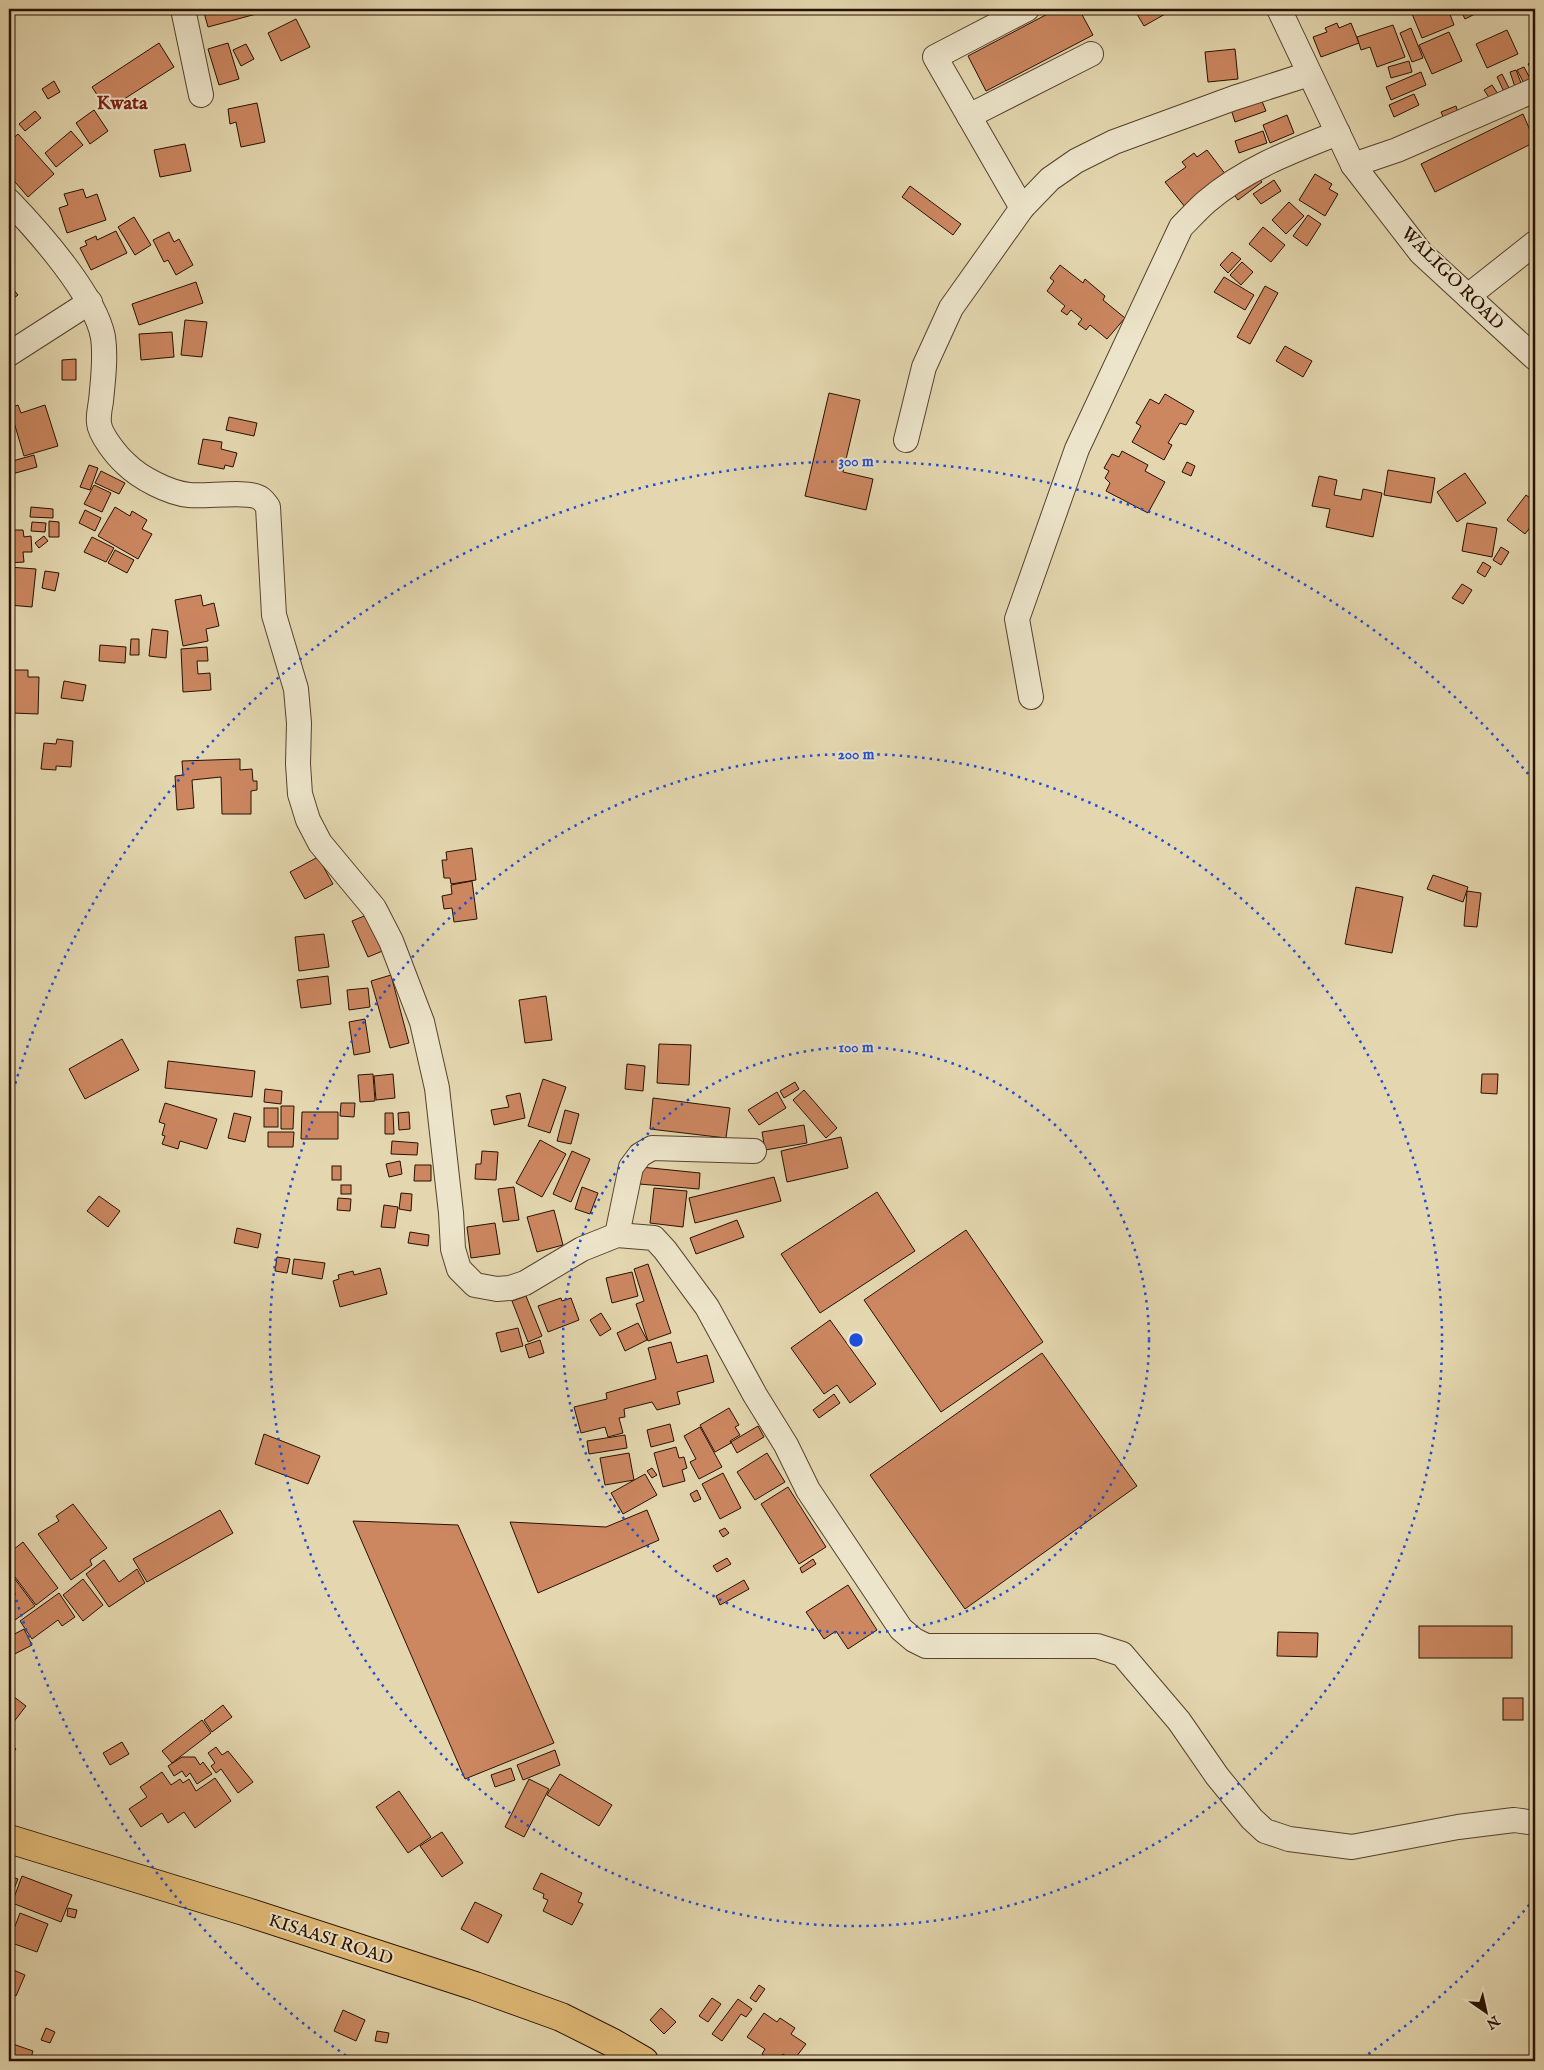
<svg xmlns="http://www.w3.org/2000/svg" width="1544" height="2070" font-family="'IM FELL English',serif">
	<rect width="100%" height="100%" fill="#e4d7af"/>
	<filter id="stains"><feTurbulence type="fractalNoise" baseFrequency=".004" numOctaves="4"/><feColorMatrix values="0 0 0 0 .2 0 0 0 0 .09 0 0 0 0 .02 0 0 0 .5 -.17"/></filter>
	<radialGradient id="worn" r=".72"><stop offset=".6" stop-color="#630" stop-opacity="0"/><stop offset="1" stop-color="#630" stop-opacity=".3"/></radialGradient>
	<g fill="#cc8761" stroke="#271000">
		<path d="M203 9H259L260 13 208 27Z"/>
		<path d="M1057 9H1079L1093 35 986 91 968 56Z"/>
		<path d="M1134 9H1174L1144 26Z"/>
		<path d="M1410 9H1448L1454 25 1422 38Z"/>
		<path d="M1460 9H1485L1465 19Z"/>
		<path d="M296 19 310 47 281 61 268 33Z"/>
		<path d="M1337 23 1339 28 1351 23 1359 43 1321 57 1313 37 1327 32 1325 28Z"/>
		<path d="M1393 25 1405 57 1377 67 1370 47 1361 50 1357 37Z"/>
		<path d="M1411 28 1423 58 1412 62 1400 33Z"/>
		<path d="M1507 30 1518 54 1487 68 1476 44Z"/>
		<path d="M1449 32 1462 61 1432 74 1419 45Z"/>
		<path d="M159 43 174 67 107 110 92 87Z"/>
		<path d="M228 43 239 79 219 85 208 49Z"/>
		<path d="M246 44 254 59 241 66 233 50Z"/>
		<path d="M1235 49 1238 79 1208 82 1205 52Z"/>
		<path d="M1534 60 1535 63V76L1528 64Z"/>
		<path d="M1409 61 1412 72 1391 78 1388 67Z"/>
		<path d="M1524 67 1534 86 1527 89 1517 70Z"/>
		<path d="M1516 70 1523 88 1516 90 1510 72Z"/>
		<path d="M1421 72 1426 85 1391 100 1386 87Z"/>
		<path d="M1502 74 1512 94 1506 96 1497 77Z"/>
		<path d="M54 81 60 92 48 99 42 89Z"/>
		<path d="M1492 85 1500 97 1492 102 1484 90Z"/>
		<path d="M1414 94 1419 105 1394 117 1389 105Z"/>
		<path d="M1261 99 1266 111 1235 122 1231 109Z"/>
		<path d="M257 103 265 142 241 147 236 122 230 124 228 109Z"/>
		<path d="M1456 106 1459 116 1445 121 1441 112Z"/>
		<path d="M94 110 108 131 90 144 76 123Z"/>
		<path d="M35 111 41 118 25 131 19 124Z"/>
		<path d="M1523 114 1535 142 1435 192 1421 164Z"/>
		<path d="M1287 115 1294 133 1270 143 1263 125Z"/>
		<path d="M71 131 83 145 56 167 45 153Z"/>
		<path d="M1263 131 1267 143 1239 153 1235 141Z"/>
		<path d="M18 134 54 174 28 197 9 175V142Z"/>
		<path d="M185 144 191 171 160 177 154 150Z"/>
		<path d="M1207 150 1226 175 1185 207 1165 182 1186 167 1182 162 1194 153 1197 157Z"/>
		<path d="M1254 171 1262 182 1238 200 1230 189Z"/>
		<path d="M1315 174 1332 184 1329 189 1338 194 1325 216 1299 200Z"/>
		<path d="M1274 180 1281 191 1261 204 1253 194Z"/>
		<path d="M910 186 961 224 953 235 902 197Z"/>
		<path d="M83 189 86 198 97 194 106 220 67 233 59 208 68 205 64 194Z"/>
		<path d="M1289 202 1304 216 1286 234 1272 220Z"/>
		<path d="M1308 215 1321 224 1307 246 1293 236Z"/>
		<path d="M134 217 151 245 135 255 118 227Z"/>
		<path d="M1263 227 1285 245 1271 262 1249 244Z"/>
		<path d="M116 231 127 253 91 270 80 248 87 245 85 241 96 236 97 240Z"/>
		<path d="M169 232 174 242 179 239 193 265 176 275 168 260 164 262 153 240Z"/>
		<path d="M1232 252 1241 259 1228 273 1220 265Z"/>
		<path d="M1242 262 1253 272 1241 285 1230 275Z"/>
		<path d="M1060 265 1083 283 1085 279 1105 296 1103 300 1125 318 1107 339 1090 325 1086 330 1078 324 1082 319 1071 310 1067 315 1061 311 1065 306 1047 291 1054 281 1050 278Z"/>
		<path d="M1224 277 1254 295 1245 310 1214 292Z"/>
		<path d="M196 282 203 303 139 325 132 304Z"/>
		<path d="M1265 286 1278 293 1250 344 1237 337Z"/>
		<path d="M13 289 18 295 10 301 9 293Z"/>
		<path d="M185 320 207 322 202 357 181 355Z"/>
		<path d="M172 332 174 357 141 360 139 334Z"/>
		<path d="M1285 346 1312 361 1303 377 1276 361Z"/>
		<path d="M76 359V380H62V360Z"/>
		<path d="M9 382 14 398 9 399Z"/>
		<path d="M829 393 860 400 843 472 873 479 866 510 805 496Z"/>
		<path d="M1165 394 1194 411 1186 425 1180 423 1168 443 1172 445 1164 460 1132 442 1141 426 1136 423 1150 399 1159 404Z"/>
		<path d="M18 405 21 413 45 405 58 446 24 456 13 419 9 421V408Z"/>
		<path d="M229 417 257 423 254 436 226 430Z"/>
		<path d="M203 439 222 442 221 449 237 453 233 467 225 465 224 469 198 464Z"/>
		<path d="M1122 451 1148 465 1145 471 1165 482 1148 513 1106 491 1110 483 1105 478 1109 471 1104 468 1112 454 1119 457Z"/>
		<path d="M34 455 37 467 12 474 9 462Z"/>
		<path d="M1187 462 1195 466 1191 476 1182 472Z"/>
		<path d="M89 465 98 468 90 490 80 487Z"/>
		<path d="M1388 470 1435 478 1431 503 1384 495Z"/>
		<path d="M101 471 125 483 119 494 95 483Z"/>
		<path d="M1465 473 1486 503 1457 522 1437 492Z"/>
		<path d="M1319 476 1337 480 1334 495 1361 500 1363 489 1382 493 1373 537 1326 527 1330 509 1312 506Z"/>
		<path d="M94 485 111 493 102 512 84 504Z"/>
		<path d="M1526 495 1535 502V521L1525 534 1507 520Z"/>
		<path d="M31 507 53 509V518L30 517Z"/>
		<path d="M115 507 130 516 132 511 147 520 142 529 152 534 138 559 98 536Z"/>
		<path d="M85 510 101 518 95 531 79 523Z"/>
		<path d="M49 521 59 522V537H49Z"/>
		<path d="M32 522 46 523 45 532 31 531Z"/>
		<path d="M1467 523 1497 528 1492 557 1462 551Z"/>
		<path d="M9 530H23L24 537 31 536 32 552H23L24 562 9 563Z"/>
		<path d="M44 536 48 541 39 548 35 543Z"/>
		<path d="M92 537 114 548 106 562 84 552Z"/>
		<path d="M1501 547 1509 552 1501 565 1493 560Z"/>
		<path d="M115 550 134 560 127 573 108 563Z"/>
		<path d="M1483 562 1491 567 1485 577 1477 572Z"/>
		<path d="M9 567 36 569 32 607 9 605Z"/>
		<path d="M45 571 59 573 55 591 42 588Z"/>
		<path d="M1462 584 1472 590 1463 604 1452 598Z"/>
		<path d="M201 595 203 606 214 603 219 626 206 629 208 641 183 646 175 600Z"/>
		<path d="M152 629 168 631 166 658 149 656Z"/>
		<path d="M131 639H139V655H130Z"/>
		<path d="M100 645 126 647 125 663 99 661Z"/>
		<path d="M207 647 208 661H197L198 674 210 673 211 690 183 692 181 649Z"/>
		<path d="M13 670H28V677H39L38 714 12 713V704H9V676H13Z"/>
		<path d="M64 681 86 685 83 701 61 698Z"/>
		<path d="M57 739 73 741 71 767 56 766V770L41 769 44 743 56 744Z"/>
		<path d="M240 759V770L252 769 253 781H257V790L251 791V814H222L221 777 192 780 194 808 177 810 175 776 183 775 182 761Z"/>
		<path d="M472 848 476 880 451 884 450 878H444L442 860H447L446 852Z"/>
		<path d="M318 857 333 884 305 899 290 872Z"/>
		<path d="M1433 875 1468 887 1463 902 1427 889Z"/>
		<path d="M472 881 477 919 454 922 452 908 444 909 442 896 452 894 451 885Z"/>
		<path d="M1356 887 1403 897 1392 953 1345 944Z"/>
		<path d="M1467 891 1481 893 1477 927 1464 926Z"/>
		<path d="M369 914 385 950 368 957 352 921Z"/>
		<path d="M324 934 329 967 299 971 295 937Z"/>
		<path d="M391 975 409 1043 390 1048 371 981Z"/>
		<path d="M328 976 331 1004 301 1008 297 980Z"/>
		<path d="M368 988 370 1007 349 1010 347 990Z"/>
		<path d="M546 996 552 1040 525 1043 519 1000Z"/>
		<path d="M365 1019 370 1052 354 1055 349 1022Z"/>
		<path d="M122 1039 139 1070 85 1099 69 1069Z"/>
		<path d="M659 1044 691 1045 689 1085 657 1083Z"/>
		<path d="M168 1061 255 1071 252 1097 165 1088Z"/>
		<path d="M627 1064 645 1066 643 1091 625 1089Z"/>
		<path d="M373 1074 375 1101 360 1102 358 1075Z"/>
		<path d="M393 1074 395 1098 376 1100 374 1076Z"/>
		<path d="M1482 1074H1498L1497 1094 1481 1093Z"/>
		<path d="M543 1079 566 1087 550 1133 528 1126Z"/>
		<path d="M795 1082 799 1089 784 1098 780 1091Z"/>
		<path d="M265 1089 282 1091 281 1104 264 1102Z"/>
		<path d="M804 1090 837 1128 826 1138 793 1100Z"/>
		<path d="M777 1092 786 1108 759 1125 748 1110Z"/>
		<path d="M520 1093 525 1118 494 1125 491 1110 509 1107 506 1096Z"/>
		<path d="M653 1098 730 1108 726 1138 650 1129Z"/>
		<path d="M165 1103 217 1119 207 1149 180 1141 178 1149 162 1144 165 1136 162 1135 165 1124 159 1122Z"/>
		<path d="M341 1103H355L354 1117 340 1116Z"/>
		<path d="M281 1106H294L293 1129H281Z"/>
		<rect x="264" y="1108" width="14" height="19"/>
		<path d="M565 1110 579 1114 571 1144 557 1141Z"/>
		<path d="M302 1112H338V1139H301Z"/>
		<path d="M409 1112 410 1129 399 1130 398 1113Z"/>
		<path d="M234 1113 251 1117 245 1142 228 1138Z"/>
		<path d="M385 1113H393L394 1134H385Z"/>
		<path d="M804 1125 807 1143 765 1150 762 1132Z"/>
		<path d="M268 1132H294L293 1147H268Z"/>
		<path d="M841 1137 848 1168 787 1182 781 1151Z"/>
		<path d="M540 1140 566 1154 542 1197 516 1183Z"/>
		<path d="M392 1141 418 1143 417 1155 391 1154Z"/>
		<path d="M482 1151 498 1152 496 1180 475 1179 476 1164H481Z"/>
		<path d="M572 1151 590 1159 571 1202 553 1194Z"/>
		<path d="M400 1161 402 1174 389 1177 386 1164Z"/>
		<path d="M415 1165H431V1181H414Z"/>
		<rect x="332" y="1166" width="9" height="14"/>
		<path d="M641 1167 700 1173 699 1189 639 1184Z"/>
		<path d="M774 1177 781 1201 695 1223 689 1198Z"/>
		<rect x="341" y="1185" width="10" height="9"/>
		<path d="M514 1187 519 1220 503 1222 498 1189Z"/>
		<path d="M582 1187 598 1193 590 1214 575 1209Z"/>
		<path d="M654 1188 687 1191 683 1227 650 1223Z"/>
		<path d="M877 1192 915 1251 820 1313 781 1254Z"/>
		<path d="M401 1193 412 1194 411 1211 399 1209Z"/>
		<path d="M99 1196 120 1211 108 1227 87 1211Z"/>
		<path d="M338 1198 351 1199 350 1211 337 1210Z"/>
		<path d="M384 1205 398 1207 395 1228 381 1227Z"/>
		<path d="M554 1210 563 1245 537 1252 527 1217Z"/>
		<path d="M737 1220 744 1237 696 1254 690 1238Z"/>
		<path d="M495 1223 500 1254 471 1258 467 1227Z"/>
		<path d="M237 1228 261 1234 258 1248 234 1243Z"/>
		<path d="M966 1230 1043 1342 941 1412 864 1300Z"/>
		<path d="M410 1232 429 1235 428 1246 408 1243Z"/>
		<path d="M277 1257 290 1259 287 1273 275 1271Z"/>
		<path d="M294 1259 325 1263 322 1279 292 1274Z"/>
		<path d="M648 1264 671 1333 648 1341 636 1304 644 1301 634 1269Z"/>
		<path d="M380 1268 387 1294 340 1307 333 1281 339 1279 338 1275 353 1271 354 1275Z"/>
		<path d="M632 1272 638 1296 612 1303 606 1278Z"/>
		<path d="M526 1296 542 1336 528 1342 512 1301Z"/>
		<path d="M561 1298 562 1301 571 1298 579 1320 548 1332 538 1306Z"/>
		<path d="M601 1313 611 1329 600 1336 590 1320Z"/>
		<path d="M830 1320 876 1384 850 1403 837 1385 824 1394 791 1348Z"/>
		<path d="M638 1323 647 1340 625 1351 617 1333Z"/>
		<path d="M518 1328 523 1346 501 1352 496 1333Z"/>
		<path d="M540 1340 544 1353 529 1358 525 1345Z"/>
		<path d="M671 1342 677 1363 707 1355 714 1382 677 1392 680 1404 657 1410 652 1402 624 1409 625 1417 619 1418 623 1433 608 1437 605 1427 581 1433 574 1407 607 1399 606 1393 656 1379 648 1348Z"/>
		<path d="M1042 1353 1137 1486 965 1609 870 1475Z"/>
		<path d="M834 1394 840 1403 819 1418 813 1410Z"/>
		<path d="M729 1408 739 1425 735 1427 740 1435 730 1441 731 1443 715 1452 700 1425Z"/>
		<path d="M670 1424 674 1441 651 1447 647 1430Z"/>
		<path d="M758 1426 764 1437 737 1453 731 1442Z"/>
		<path d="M700 1427 722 1467 699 1479 690 1462 696 1459 684 1436Z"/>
		<path d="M264 1434 320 1456 308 1484 255 1464Z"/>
		<path d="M625 1435 627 1448 589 1454 587 1441Z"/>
		<path d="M676 1447 679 1458 684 1457 687 1468 682 1470 685 1481 663 1487 654 1453Z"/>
		<path d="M629 1453 634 1480 605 1485 600 1458Z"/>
		<path d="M767 1453 785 1482 755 1500 737 1472Z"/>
		<path d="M652 1468 657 1475 652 1478 647 1471Z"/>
		<path d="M723 1473 741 1508 720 1519 702 1484Z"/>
		<path d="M645 1474 657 1495 623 1514 611 1493Z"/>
		<path d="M788 1487 826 1547 799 1564 761 1504Z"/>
		<path d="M697 1490 701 1499 694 1502 690 1494Z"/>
		<path d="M73 1504 107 1548 90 1560 92 1565 71 1580 38 1534 59 1521 56 1516Z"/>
		<path d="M220 1510 233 1533 147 1582 133 1559Z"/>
		<path d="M647 1510 659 1540 538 1593 510 1522 606 1527Z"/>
		<path d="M353 1521 458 1525 554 1743 465 1779Z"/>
		<path d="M725 1528 729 1533 723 1537 719 1531Z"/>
		<path d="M23 1542 58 1588 36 1605 9 1569V1553Z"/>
		<path d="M727 1558 731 1564 717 1572 713 1566Z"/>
		<path d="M813 1559 816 1564 802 1573 800 1568Z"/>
		<path d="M104 1560 119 1582 137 1569 145 1583 109 1607 86 1574Z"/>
		<path d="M9 1571 35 1606 12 1622 9 1618Z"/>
		<path d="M83 1579 103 1605 83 1621 63 1595Z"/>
		<path d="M744 1580 749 1589 720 1605 716 1596Z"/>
		<path d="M848 1585 877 1630 848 1649 836 1631 824 1639 806 1612Z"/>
		<path d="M59 1593 75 1617 62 1626 58 1620 32 1639 20 1621Z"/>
		<rect x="1419" y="1626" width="93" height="32"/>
		<path d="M24 1629 32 1645 9 1657V1637Z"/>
		<path d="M1278 1632 1318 1633 1317 1657 1277 1656Z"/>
		<path d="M9 1693 26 1706 9 1728Z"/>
		<rect x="1503" y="1698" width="20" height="22"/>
		<path d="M223 1705 232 1717 212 1732 204 1720Z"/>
		<path d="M202 1720 211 1733 172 1763 162 1751Z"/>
		<path d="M122 1742 129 1754 110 1765 103 1753Z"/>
		<path d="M9 1743 16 1749 9 1758Z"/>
		<path d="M216 1747 222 1755 228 1751 253 1782 238 1793 221 1769 216 1773 211 1766 215 1763 208 1753Z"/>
		<path d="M555 1750 560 1765 523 1780 517 1765Z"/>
		<path d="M182 1757H195L200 1765 203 1762 212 1774 197 1784 190 1773 186 1777 182 1771 174 1776 168 1766Z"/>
		<path d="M511 1768 515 1780 495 1787 491 1775Z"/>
		<path d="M162 1772 171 1785 180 1779 183 1783 189 1779 196 1791 215 1778 231 1801 195 1828 184 1812 168 1823 162 1813 141 1827 129 1809 147 1797 140 1787Z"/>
		<path d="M560 1774 612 1805 599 1826 547 1795Z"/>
		<path d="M529 1779 549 1789 524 1837 505 1827Z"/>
		<path d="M399 1791 431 1837 408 1853 376 1807Z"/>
		<path d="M442 1832 463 1863 442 1877 420 1846Z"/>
		<path d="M541 1873 582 1893 578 1902 583 1904 572 1925 543 1911 548 1900 543 1898 544 1894 533 1889Z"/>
		<path d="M9 1876 18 1879 12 1894 9 1893Z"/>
		<path d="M22 1876 72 1895 61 1922 12 1903Z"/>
		<path d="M475 1902 502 1915 488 1943 461 1929Z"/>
		<path d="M68 1908 77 1910 75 1918 67 1916Z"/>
		<path d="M20 1913 48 1924 37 1952 9 1942Z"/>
		<path d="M9 1968 25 1975 16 1996 9 1993Z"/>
		<path d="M759 1985 765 1989 756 2002 750 1998Z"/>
		<path d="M712 1998 721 2004 708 2022 699 2016Z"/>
		<path d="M738 1999 752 2009 746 2017 741 2014 722 2041 712 2034Z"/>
		<path d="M661 2008 676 2022 664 2034 650 2020Z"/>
		<path d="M343 2010 365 2020 356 2041 334 2031Z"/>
		<path d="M764 2013 777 2022 780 2018 795 2028 791 2034 806 2044 793 2061 783 2054 777 2061H773L762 2054 765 2049 747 2037Z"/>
		<path d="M46 2028 55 2032 50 2043 41 2040Z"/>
		<path d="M377 2031 389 2033 387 2043 375 2041Z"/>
		<path d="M10 2043 33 2051 30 2061H9Z"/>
	</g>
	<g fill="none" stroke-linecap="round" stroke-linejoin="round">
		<defs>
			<g id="minor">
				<path d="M183 9 201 95"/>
				<path d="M1279 9 1353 165 1421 253 1535 358"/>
				<path d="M969 116 1091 54"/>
				<path d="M1353 165 1397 150 1535 90"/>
				<path d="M9 201C38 231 95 295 103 337 106 357 103 380 101 401 100 408 98 416 99 423 100 435 117 456 126 464 140 478 169 493 189 495 206 497 248 490 260 498 263 500 266 504 268 507L274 615 296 689 299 723 298 764 300 794 308 820 320 843 374 908 391 941 422 1022 437 1088 451 1213 453 1249 459 1269 475 1285 497 1289 510 1288 525 1283 582 1249 617 1235 654 1238 665 1250 707 1307 755 1395 786 1445 808 1490 901 1629 914 1640 926 1646H1097L1122 1654 1179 1721 1217 1776 1252 1819 1265 1831 1289 1839 1352 1847 1458 1827 1514 1820 1535 1823"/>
				<path d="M1022 208 935 57 1027 9"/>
				<path d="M1468 296 1535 243"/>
				<path d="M9 354 90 302"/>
				<path d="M906 440 924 367 951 308 1022 208 1050 179 1076 161 1114 142 1234 98 1309 74"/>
				<path d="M1031 697 1017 619 1077 449 1181 227C1189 219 1197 210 1206 202 1244 169 1292 151 1338 133"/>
				<path d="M617 1235 631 1167 640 1155 652 1148 754 1151"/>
			</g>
			<path id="major" d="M9 1839 247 1912 475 1986 561 2017 613 2043 644 2061"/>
		</defs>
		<use href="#minor" stroke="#56422c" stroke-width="26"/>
		<use href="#major" stroke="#271000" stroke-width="30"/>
		<use href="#minor" stroke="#ede5cb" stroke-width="24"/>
		<use href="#major" stroke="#e2bc78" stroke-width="28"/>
	</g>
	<g fill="none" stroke="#1d4ed8" stroke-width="2.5" stroke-dasharray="2.5 5">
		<circle cx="856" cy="1340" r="293"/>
		<circle cx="856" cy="1340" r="586"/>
		<path d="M1534 1899A879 879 0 0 1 1360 2060M352 2060A879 879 0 0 1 9 1575M9 1105A879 879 0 0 1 1534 781"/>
	</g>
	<g text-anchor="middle" stroke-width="4" stroke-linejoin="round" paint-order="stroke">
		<g font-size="18" fill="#271000" stroke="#ede5cb">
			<text transform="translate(1453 278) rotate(45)" y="6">WALIGO ROAD</text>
			<text transform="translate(331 1939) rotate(18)" y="6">KISAASI ROAD</text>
		</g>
		<g font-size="20" font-weight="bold" fill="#7a1f14" stroke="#ede5cb">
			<text x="122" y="109">Kwata</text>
		</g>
	</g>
	<circle cx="856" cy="1340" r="8" fill="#1d4ed8" stroke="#ede5cb" stroke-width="2.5"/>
	<g font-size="15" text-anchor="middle" font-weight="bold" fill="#1d4ed8" stroke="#ede5cb" stroke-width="4" stroke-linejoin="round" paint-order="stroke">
		<text x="856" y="466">300 m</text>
		<text x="856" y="759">200 m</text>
		<text x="856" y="1052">100 m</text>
	</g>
	<rect width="1544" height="2070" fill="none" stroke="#e4d7af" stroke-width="30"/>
	<rect x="10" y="10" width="1524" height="2050" fill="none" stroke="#271000" stroke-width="2.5"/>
	<rect x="15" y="15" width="1514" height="2040" fill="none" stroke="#271000"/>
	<g transform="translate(1486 2012) rotate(146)" stroke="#ede5cb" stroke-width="4" paint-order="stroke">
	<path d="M0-4L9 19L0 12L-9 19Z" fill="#271000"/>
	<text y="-8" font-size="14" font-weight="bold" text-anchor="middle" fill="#271000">N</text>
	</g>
	<rect width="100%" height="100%" filter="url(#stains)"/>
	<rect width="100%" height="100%" fill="url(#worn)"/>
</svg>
